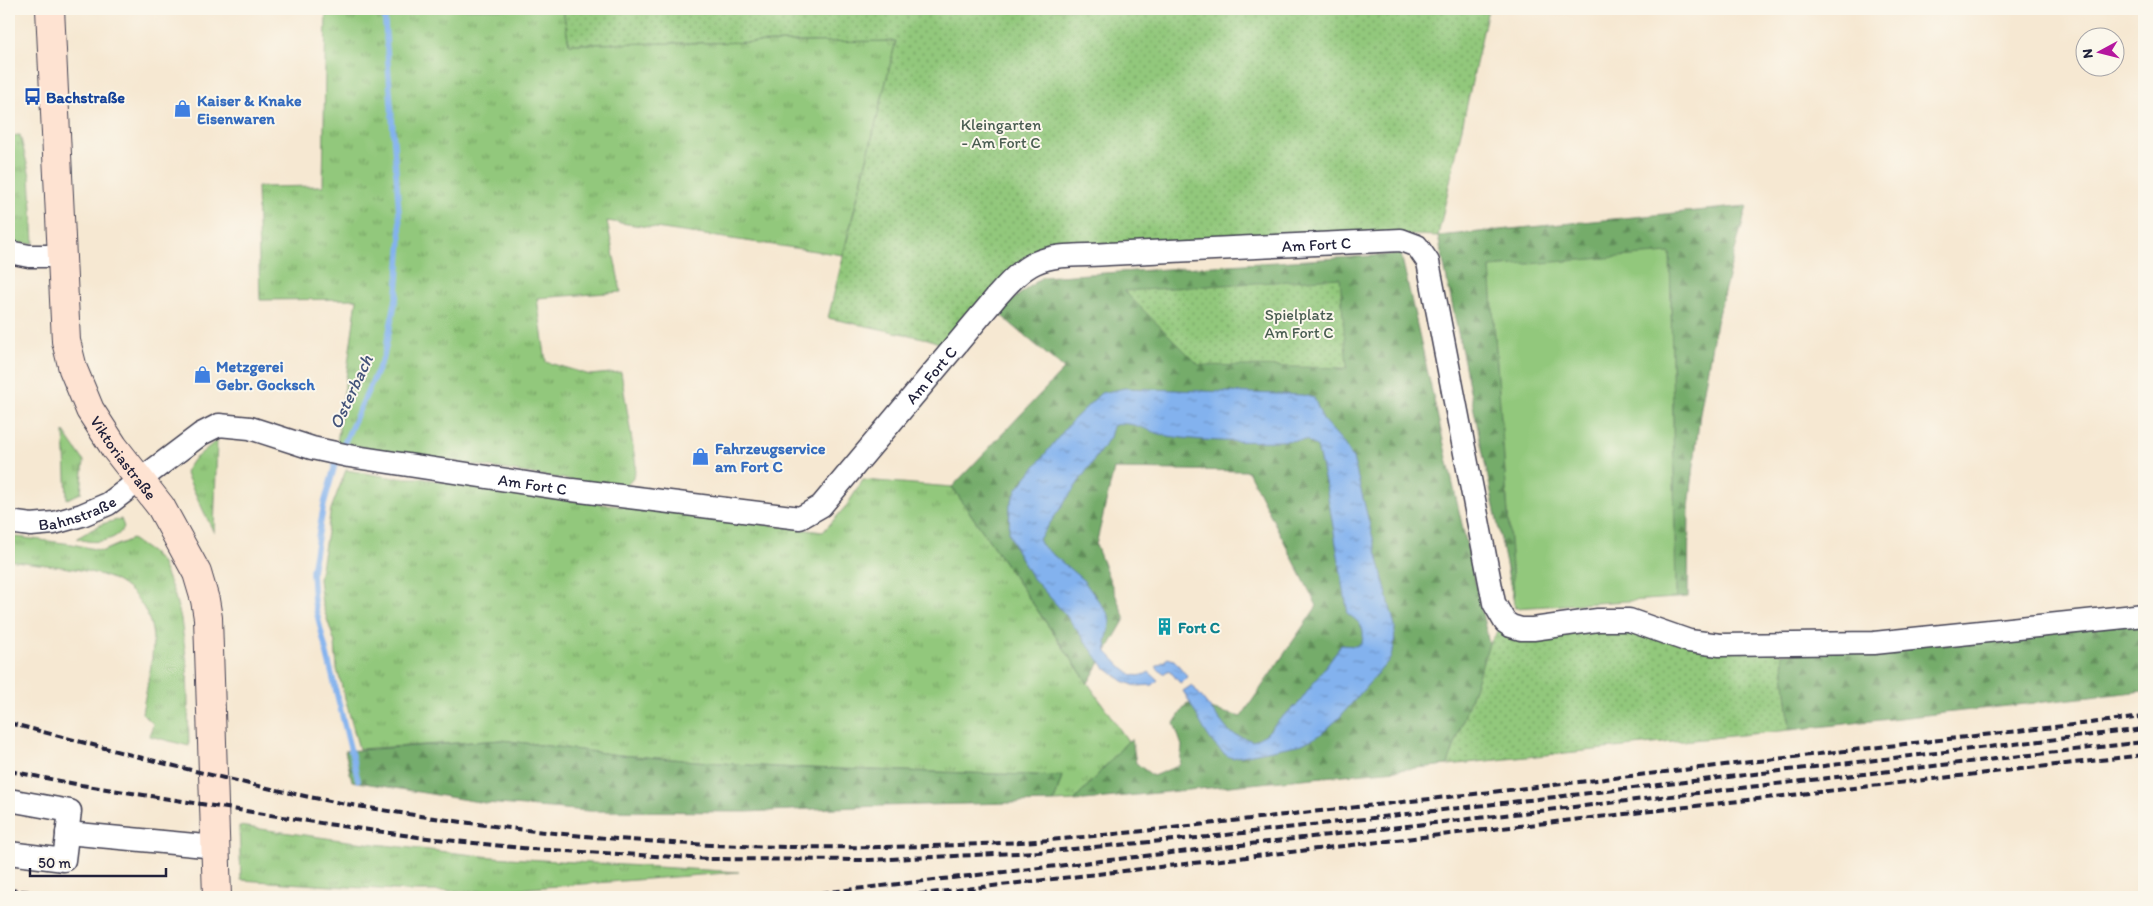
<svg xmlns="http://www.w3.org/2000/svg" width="2153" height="906" font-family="Itim,sans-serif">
	<defs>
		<pattern id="grass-tufts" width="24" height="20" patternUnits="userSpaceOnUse" patternTransform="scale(1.25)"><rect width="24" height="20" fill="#92c87b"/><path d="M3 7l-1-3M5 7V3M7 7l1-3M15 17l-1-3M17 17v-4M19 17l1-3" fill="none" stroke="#77a266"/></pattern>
		<pattern id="forest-firs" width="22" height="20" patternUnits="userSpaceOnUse" patternTransform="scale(1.25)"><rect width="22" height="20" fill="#75ac6b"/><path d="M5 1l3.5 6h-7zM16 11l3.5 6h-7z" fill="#608c59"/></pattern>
		<pattern id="park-dots" width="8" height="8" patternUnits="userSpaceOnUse" patternTransform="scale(1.25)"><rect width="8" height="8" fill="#92c87b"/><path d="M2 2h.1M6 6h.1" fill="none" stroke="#77a266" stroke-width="1.8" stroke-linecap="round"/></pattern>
		<pattern id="water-ripples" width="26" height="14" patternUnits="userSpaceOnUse" patternTransform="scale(1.25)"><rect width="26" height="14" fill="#83b2ee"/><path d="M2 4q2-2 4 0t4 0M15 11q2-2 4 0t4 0" fill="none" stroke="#6b90c2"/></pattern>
	</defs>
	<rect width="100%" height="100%" fill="#fbf7ec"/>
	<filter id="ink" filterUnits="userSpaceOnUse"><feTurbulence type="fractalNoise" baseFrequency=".02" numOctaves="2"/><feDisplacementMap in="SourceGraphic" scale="10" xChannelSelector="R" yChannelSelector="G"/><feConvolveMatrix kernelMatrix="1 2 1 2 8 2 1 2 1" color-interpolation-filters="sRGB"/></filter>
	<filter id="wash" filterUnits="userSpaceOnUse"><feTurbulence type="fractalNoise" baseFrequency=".0096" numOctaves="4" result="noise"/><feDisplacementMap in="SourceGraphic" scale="20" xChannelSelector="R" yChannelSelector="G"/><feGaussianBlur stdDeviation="1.12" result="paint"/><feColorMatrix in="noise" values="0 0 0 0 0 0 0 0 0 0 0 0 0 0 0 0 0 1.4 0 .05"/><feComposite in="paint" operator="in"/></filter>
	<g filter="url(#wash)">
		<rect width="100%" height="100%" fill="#f6e8d2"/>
		<g fill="url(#grass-tufts)" stroke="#5a755b">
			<path d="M326 9H563L569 44 896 41 843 255 607 221 621 292 537 298 546 362 590 375 621 372 636 466C634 477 631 485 620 488L337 443 357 299 260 300 257 187 323 186Z"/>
			<path d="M20 135 30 176 34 243 9 244V136Z"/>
			<path d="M64 432 84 461 81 493 67 499Z"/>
			<path d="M217 440 214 533 185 472 193 460Z"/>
			<path d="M346 470 395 478H420L536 497 648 509 823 532 847 505 863 480 952 487 1128 741 1074 801 1054 802 1062 776 774 767 619 755 502 740 359 749 337 669 335 643 322 604 319 579 331 509Z"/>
			<path d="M121 519 124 527C117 542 91 545 77 538L102 524Z"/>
			<path d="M9 536 72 544 103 551 132 539 152 553 161 562 174 593 181 619 187 664 189 746 150 736 153 724 142 713C146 690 153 664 153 641 153 615 135 588 110 578 82 567 39 565 9 560Z"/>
			<path d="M239 826 348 841 492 857 739 872 492 891H409L241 880Z"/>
		</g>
		<g fill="url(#forest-firs)" stroke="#4c6753">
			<path d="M1747 206 1716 322 1700 413 1689 508 1688 597 1676 598 1670 254 1490 267 1515 608 1438 236Z"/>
			<path d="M1401 254 1489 644 1448 765 1074 801 1128 741 1132 739 1136 763 1153 776 1180 765 1182 746 1174 723 1187 703 1241 717 1317 606 1248 471 1114 469 1096 545 1125 619 1088 683 952 487 1064 369 997 312 1042 277Z"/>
			<path d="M2144 619V691L1790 730 1782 654Z"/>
			<path d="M502 740 619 755 774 767 1062 776 1054 802 880 806 746 812 589 811 485 803 352 781 345 751Z"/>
		</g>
		<g fill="url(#park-dots)" stroke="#5a755b">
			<path d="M563 9H1488L1438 236 1364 233 1026 256 941 344 928 339 828 318 896 41 569 44Z"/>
			<path d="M1340 278 1347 368 1199 365 1124 291Z"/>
			<path d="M1599 623 1782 654 1790 730 1448 765 1489 644 1502 626Z"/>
		</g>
		<path fill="#92c87b" stroke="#5a755b" d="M1670 253 1676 598 1515 608 1490 267Z"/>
		<g fill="url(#water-ripples)" stroke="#526a94">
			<path d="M1125 388 1302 395 1314 398 1323 420 1342 441 1353 458 1395 627 1394 647 1390 659 1339 718 1320 735 1302 744 1232 758C1208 749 1197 711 1183 691L1192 685 1230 733 1253 741 1266 734 1282 717 1299 703 1341 645 1356 646 1362 642C1366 627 1359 622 1348 614L1327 491 1317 447 1306 440C1261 442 1212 443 1168 436 1150 433 1130 418 1113 426L1110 437 1039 539 1040 544 1083 580 1109 615 1110 625 1106 641 1107 652C1120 664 1131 684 1149 672L1158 680 1153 685 1136 686 1123 681 1104 667 1065 614 1031 576 1015 548 1009 532 1010 505 1017 489 1070 423 1101 393Z"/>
			<path d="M1168 658 1174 660 1188 677 1180 683 1169 670 1163 674 1156 667Z"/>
		</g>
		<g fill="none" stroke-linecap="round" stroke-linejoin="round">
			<g stroke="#83b2ee" stroke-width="5.5">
				<path d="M341 450 384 356 397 294 401 239 384 9"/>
				<path d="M337 458 324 504 312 571 314 602 358 780"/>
			</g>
		</g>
	</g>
	<g filter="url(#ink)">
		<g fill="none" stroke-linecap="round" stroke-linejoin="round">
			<defs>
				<g id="street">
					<path d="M9 252 29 256H62"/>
					<path id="s1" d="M9 522 31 525 54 523 82 515 108 504 201 434 219 425 250 428 312 448 349 456 572 490 800 518 821 506 997 296C1008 284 1020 270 1035 263 1056 253 1085 256 1108 254L1401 240 1417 246 1428 262 1494 603 1505 622 1511 626 1521 629H1533L1598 620H1629L1689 641 1720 645 1874 643 2144 615"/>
					<path d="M9 800 70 811 64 860 9 853"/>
					<path d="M67 833 216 847"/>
				</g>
				<g id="secondary">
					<path id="s2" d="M50 9 66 341 73 369 90 410 114 447 161 507 197 573 205 600 208 618 217 897"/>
				</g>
			</defs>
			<use href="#street" stroke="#424052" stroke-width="25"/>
			<use href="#secondary" stroke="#424052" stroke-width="30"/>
			<use href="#street" stroke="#fff" stroke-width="22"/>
			<use href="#secondary" stroke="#fee3d2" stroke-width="28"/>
			<g stroke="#22223b" stroke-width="4" stroke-dasharray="8 4" stroke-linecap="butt">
				<path d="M9 723C117 751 225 781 335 802 459 824 585 839 711 845 819 849 928 848 1036 841 1140 833 1244 819 1348 808 1614 779 1879 746 2144 717"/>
				<path d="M9 771 81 785 327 824 418 837 531 849 710 859 869 860 1038 852 1208 837 2144 729"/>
				<path d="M9 890 92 897"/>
				<path d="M785 897 2144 742"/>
				<path d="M895 897 2144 755"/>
			</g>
		</g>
	</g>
	<defs>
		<symbol id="bus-bare" viewBox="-9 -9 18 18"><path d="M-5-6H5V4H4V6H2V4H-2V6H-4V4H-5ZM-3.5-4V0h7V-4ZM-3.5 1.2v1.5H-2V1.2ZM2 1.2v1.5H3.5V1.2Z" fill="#1a4fb4" stroke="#fbf7ec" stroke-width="2.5" paint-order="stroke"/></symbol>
		<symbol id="shop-bare" viewBox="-9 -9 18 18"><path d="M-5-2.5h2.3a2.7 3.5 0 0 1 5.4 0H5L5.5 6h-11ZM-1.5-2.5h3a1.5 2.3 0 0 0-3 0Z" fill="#3f7fe0" stroke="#fbf7ec" stroke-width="2.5" paint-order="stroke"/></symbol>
		<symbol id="building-bare" viewBox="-9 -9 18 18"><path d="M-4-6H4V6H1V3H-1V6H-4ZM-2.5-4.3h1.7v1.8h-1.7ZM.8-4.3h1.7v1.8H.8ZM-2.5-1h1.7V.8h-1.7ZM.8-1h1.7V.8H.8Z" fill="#0f9aa8" stroke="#fbf7ec" stroke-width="2.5" paint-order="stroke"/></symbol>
	</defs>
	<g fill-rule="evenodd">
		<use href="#bus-bare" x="20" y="84" width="25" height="25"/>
		<use href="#shop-bare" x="170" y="96" width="25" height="25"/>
		<use href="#shop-bare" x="190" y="362" width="25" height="25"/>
		<use href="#shop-bare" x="688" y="444" width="25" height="25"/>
		<use href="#building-bare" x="1152" y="614" width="25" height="25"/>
	</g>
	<g text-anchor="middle" stroke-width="4" stroke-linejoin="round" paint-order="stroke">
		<g font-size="16" font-weight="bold" fill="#164399" stroke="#fbf7ec" text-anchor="start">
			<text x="46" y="103">Bachstraße</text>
		</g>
		<g font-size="16" font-weight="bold" fill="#366cbe" stroke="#fbf7ec" text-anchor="start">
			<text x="197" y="106">Kaiser &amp; Knake<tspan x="197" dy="18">Eisenwaren</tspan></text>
			<text x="216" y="372">Metzgerei<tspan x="216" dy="18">Gebr. Gocksch</tspan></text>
			<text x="715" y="454">Fahrzeugservice<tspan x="715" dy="18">am Fort C</tspan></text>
		</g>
		<g font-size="16" fill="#495c51" stroke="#fbf7ec">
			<text x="1001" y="130">Kleingarten<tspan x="1001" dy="18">- Am Fort C</tspan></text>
			<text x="1299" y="320">Spielplatz<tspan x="1299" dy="18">Am Fort C</tspan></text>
		</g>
		<g font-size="16" fill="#22223b" stroke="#fbf7ec">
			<text dy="6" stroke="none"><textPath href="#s1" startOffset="1460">Am Fort C</textPath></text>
			<text dy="6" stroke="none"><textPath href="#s1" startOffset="1024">Am Fort C</textPath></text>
			<text dy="6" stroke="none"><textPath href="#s2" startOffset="464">Viktoriastraße</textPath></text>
			<text dy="6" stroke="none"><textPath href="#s1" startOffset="559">Am Fort C</textPath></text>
			<text dy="6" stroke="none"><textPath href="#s1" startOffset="70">Bahnstraße</textPath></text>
		</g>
		<g font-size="16" font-weight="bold" fill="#0d838f" stroke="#fbf7ec" text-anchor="start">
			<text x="1178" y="633">Fort C</text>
		</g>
		<g font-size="18" font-style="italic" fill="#44547a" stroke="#fbf7ec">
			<text transform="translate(351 392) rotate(-65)" y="6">Osterbach</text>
		</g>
	</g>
	<rect width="2153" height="906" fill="none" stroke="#fbf7ec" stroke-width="30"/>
	<g transform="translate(2100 52) rotate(263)"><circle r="24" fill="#fbf7ec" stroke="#a4a2a5"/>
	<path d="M0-4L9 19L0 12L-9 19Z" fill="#b5179e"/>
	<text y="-8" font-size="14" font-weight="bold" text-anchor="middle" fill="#22223b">N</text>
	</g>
	<path d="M30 868v8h136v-8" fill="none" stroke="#22223b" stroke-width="2.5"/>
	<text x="38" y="868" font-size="15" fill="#22223b" stroke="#fbf7ec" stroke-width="4" paint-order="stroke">50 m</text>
</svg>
